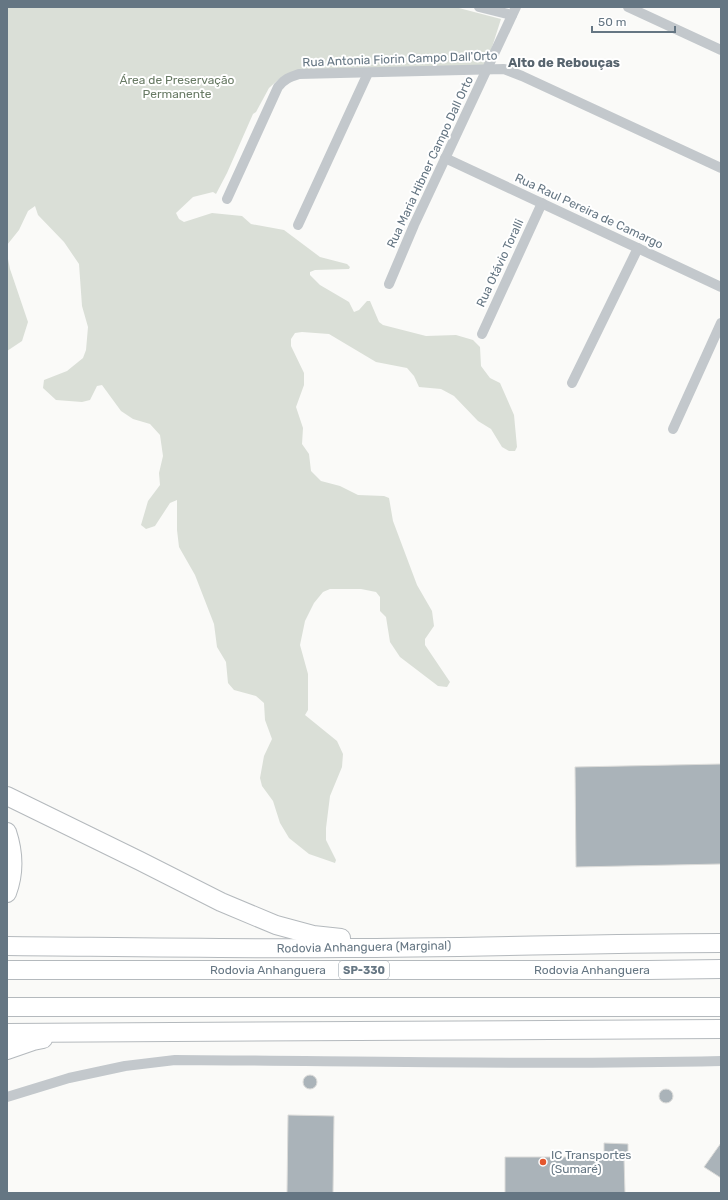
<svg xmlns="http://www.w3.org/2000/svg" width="728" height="1200" font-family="Rubik,sans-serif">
	<rect width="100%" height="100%" fill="#fafaf8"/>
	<g fill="#dadfd7">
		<path d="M7 7H455L501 19 486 66 280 78 269 88 256 112 253 114 227 173 216 194 213 192 193 197 176 213 179 219 184 222 212 213 242 216 251 224 284 230 320 257 347 264 350 267 349 269 315 270 310 272V275L320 285 349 302 354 312 359 310 367 301H370L379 322 383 325 426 336 456 335 473 340 480 347 481 366 490 378 500 383 514 415 517 447 515 451H509L502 447 491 429 478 421 454 396 441 389 419 387 414 376 407 368 376 362 329 334 302 332 295 333 291 339V346L304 373V385L296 407 303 428 302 444 309 454 311 471 321 481 340 486 358 495 384 496 389 498 393 521 417 585 432 611 434 626 425 639V645L450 682 447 687 438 686 400 657 390 642 386 617 380 611V597L376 592 361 589H330L323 592 314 603 305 621 300 645 308 674V710L305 715 337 741 343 754 342 767 330 796 326 828V840L336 860 335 863 309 854 289 838 280 823 273 801 262 786 260 778 264 756 272 739 265 720 264 703 256 696 234 690 228 683 226 662 217 647 214 624 195 575 179 547 177 530V500L170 503 155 526 146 529 141 525 148 501 160 485 159 473 163 456 160 435 150 424 133 419 121 411 102 385 97 386 90 400 82 402 56 400 43 388 44 380 67 371 83 358 86 350 88 327 82 306 79 264 64 242 38 215 35 206 28 211 19 230 7 245Z"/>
		<path d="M7 254 10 269 28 322 22 341 7 351Z"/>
	</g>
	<g fill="#aab3b9" stroke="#dcdcda">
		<path d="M721 764V864L576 867 575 767Z"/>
		<circle cx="310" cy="1082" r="7"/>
		<circle cx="666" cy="1096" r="7"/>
		<path d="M288 1115 334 1116 333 1193H287Z"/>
		<path d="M604 1143 628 1144V1158H624L625 1193H505V1157H604Z"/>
		<path d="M721 1143V1178L704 1167Z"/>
	</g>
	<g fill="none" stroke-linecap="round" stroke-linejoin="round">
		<defs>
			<g id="highway">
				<path d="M7 796 140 861 221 902 276 925 313 935 341 938"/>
				<path d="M7 832C14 853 15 872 7 893"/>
				<path d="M7 946C119 947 232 949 344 948 470 948 595 943 721 943"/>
				<path d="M7 970H648L721 969"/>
				<path d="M7 1007H721"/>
				<path d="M7 1033C245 1030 483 1029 721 1029"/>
				<path d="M7 1050 33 1041 43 1039"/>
			</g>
		</defs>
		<use href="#highway" stroke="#b4b9bd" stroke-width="20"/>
		<g stroke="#c3c8cc" stroke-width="10">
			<path d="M479 7 512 15"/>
			<path d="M628 7 721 50"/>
			<path d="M445 158 721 287"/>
			<path d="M227 199 278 87C284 79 290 77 299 74L504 69 522 76 721 168"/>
			<path d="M298 225 368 73"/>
			<path d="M389 284 414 225 516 7"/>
			<path d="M482 334 542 203"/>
			<path d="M572 383 638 248"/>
			<path d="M673 429 721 323"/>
			<path d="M7 1097 69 1078 125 1066 175 1060C357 1061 539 1065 721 1061"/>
		</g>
		<use href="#highway" stroke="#fff" stroke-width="18"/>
	</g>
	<circle fill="#e4572e" stroke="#fff" stroke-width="1.5" cx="543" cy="1162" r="4"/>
	<g text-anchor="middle" stroke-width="4" stroke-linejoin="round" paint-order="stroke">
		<rect fill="#fff" stroke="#939fa8" stroke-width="1" x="339" y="961" width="50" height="18" rx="3"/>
		<g font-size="11" font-weight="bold" fill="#657683">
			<text x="364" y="974">SP-330</text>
		</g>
		<g font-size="12" fill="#657683" stroke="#fff">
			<text transform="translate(400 59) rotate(-2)" y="4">Rua Antonia Fiorin Campo Dall'Orto</text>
			<text transform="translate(430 162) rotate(-65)" y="4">Rua Maria Hibner Campo Dall Orto</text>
			<text transform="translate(589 211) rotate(25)" y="4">Rua Raul Pereira de Camargo</text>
			<text transform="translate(500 263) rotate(-65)" y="4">Rua Otávio Toralli</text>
			<text transform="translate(364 947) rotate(-1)" y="4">Rodovia Anhanguera (Marginal)</text>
			<text x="268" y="974">Rodovia Anhanguera</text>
			<text x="592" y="974">Rodovia Anhanguera</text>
		</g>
		<g font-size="12" fill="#687a64" stroke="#fff">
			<text x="177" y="84">Área de Preservação<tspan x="177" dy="14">Permanente</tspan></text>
		</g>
		<g font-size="12" fill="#657683" stroke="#fff" text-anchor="start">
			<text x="551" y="1159">IC Transportes<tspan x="551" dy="14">(Sumaré)</tspan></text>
		</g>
		<g font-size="13" font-weight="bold" fill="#57646e" stroke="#fff">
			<text x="564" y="67">Alto de Rebouças</text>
		</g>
	</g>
	<rect width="728" height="1200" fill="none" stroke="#657683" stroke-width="16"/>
	<path d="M592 26v6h83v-6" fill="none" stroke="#657683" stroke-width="2"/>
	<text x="598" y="26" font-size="12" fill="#657683" stroke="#ffffff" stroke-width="3" paint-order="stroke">50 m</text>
</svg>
